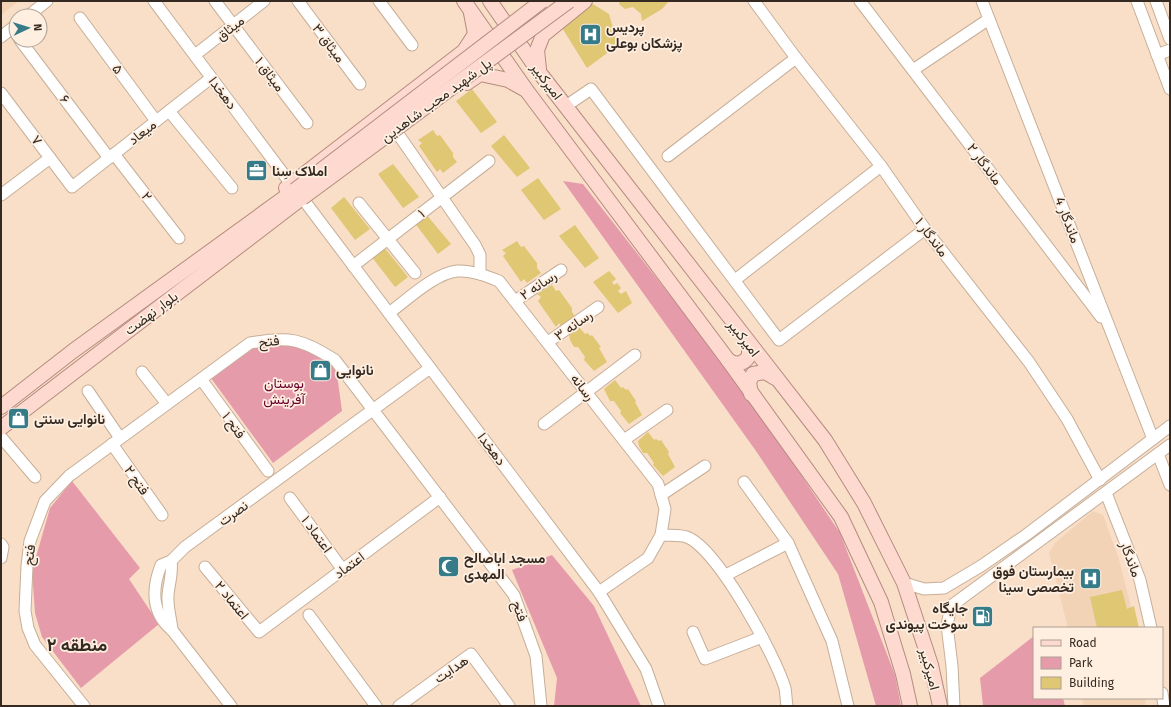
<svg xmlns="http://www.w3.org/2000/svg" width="1171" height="707" font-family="'Fira Sans',Vazirmatn,sans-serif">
	<rect width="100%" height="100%" fill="#f9dfc8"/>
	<g fill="#f3d3b6">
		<path d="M1 1H19L1 15Z"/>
		<path d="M1093 511 1103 515 1118 556 1130 602 1134 628H1068L1049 553 1055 543Z"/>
		<path d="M1082 698H1146L1145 706H1083Z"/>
	</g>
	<g fill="#e69bab">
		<path d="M563 181 583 184 690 321 768 426 840 533 895 675 901 706H876L838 574 756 451Z"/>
		<path d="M280 338 335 360 342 411 273 463 208 374 250 343Z"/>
		<path d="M72 481 140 568 129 579 159 624 81 688 42 637 35 613 32 571 50 508Z"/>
		<path d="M552 555 594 606 641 706H554L557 678 512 570Z"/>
		<path d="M1034 636V698H1063L1065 706H983L980 678Z"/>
	</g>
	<g fill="#dfc774">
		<path d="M620 1H669L662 9 642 21 641 14 633 7 625 9 619 4Z"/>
		<path d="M591 3 609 14 618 45 587 68 561 26Z"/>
		<path d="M472 89 497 122 481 133 456 101Z"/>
		<path d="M433 130 437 136 440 135 453 153V157L457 162 443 173 440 169 437 172 419 146 422 143 418 140Z"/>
		<path d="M504 135 530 168 517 177 491 146Z"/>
		<path d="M393 164 419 197 403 208 378 174Z"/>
		<path d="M538 178 561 209 544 220 521 190Z"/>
		<path d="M344 197 370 229 355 240 331 208Z"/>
		<path d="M425 213 451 244 438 254 414 222Z"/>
		<path d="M575 225 599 258 585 268 559 236Z"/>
		<path d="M517 241 521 247 524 246 537 263V268L541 273 527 283 524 279 521 282 503 256 506 253 502 250Z"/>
		<path d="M383 246 408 277 395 287 371 256Z"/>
		<path d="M609 271 616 279 612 282 614 285 617 283 621 288 618 291 621 294 626 291 632 303 618 313 593 282Z"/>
		<path d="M552 285 556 291 559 290 572 308V312L576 317 562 328 559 323 556 327 538 301 541 297 537 294Z"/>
		<path d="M579 327 585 334 588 333 590 336 592 335 601 347 599 348 607 362 594 371 584 360 585 357 578 347H574L570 340 569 335Z"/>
		<path d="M615 380 621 388 623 387 626 390 628 389 636 401 635 402 642 415 629 424 620 413 621 411 614 401H610L604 389Z"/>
		<path d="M648 432 654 440 656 439 659 441 661 440 669 452 668 454 675 467 663 476 653 465 654 463 647 453H643L639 446 638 441Z"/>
		<path d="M1122 590 1127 609 1134 606 1139 628H1097L1090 597Z"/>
	</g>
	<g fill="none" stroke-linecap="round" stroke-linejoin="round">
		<defs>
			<g id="minor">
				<path d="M154 1 291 184"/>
				<path d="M215 1 307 123"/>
				<path d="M298 1 360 84"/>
				<path d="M379 1 412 45"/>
				<path d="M754 1 796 58 881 166 925 229 1029 362 1067 419 1100 480"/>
				<path d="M860 1 1101 317"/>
				<path d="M982 1 1153 439"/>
				<path d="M1137 1 1170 89"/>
				<path d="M1156 1 1170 39"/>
				<path d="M28 16 47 1"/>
				<path d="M80 18 156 121"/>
				<path d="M1 37 16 25"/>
				<path d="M20 40 109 158"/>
				<path d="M195 55 264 1"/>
				<path d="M1157 55 1170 50"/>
				<path d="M913 70 989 19"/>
				<path d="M1 93 72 187 211 78"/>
				<path d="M566 106 591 89 779 340 925 229"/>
				<path d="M169 111 232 188"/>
				<path d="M398 134 475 245 480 255V274"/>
				<path d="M114 154 179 238"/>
				<path d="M668 156 796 58"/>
				<path d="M1 195 50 158"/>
				<path d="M306 203 599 592 646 669 659 706"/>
				<path d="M359 203 415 273"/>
				<path d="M353 266 489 161"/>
				<path d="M735 280 881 166"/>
				<path d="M515 301 561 270"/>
				<path d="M389 313C407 300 435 273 457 271 471 270 486 276 499 281L658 484 665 509 661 535 648 558 599 592"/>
				<path d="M548 342 598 307"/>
				<path d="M142 372 167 404"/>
				<path d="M201 379 268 471"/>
				<path d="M88 391 120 438"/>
				<path d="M544 424 635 355"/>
				<path d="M1 437 35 477"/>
				<path d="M624 440 667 410"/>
				<path d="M112 444 162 515"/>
				<path d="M1158 454 1170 485"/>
				<path d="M744 482 788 543 832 641 848 706"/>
				<path d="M1106 493 1140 580 1151 628"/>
				<path d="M661 495 705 466"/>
				<path d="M290 498 343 570"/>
				<path d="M661 535C669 536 682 534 689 538 719 552 775 655 785 688 786 694 786 700 787 706"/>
				<path d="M1 544 3 547 1 558"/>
				<path d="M171 561C173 573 169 583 168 595 167 607 171 618 172 630"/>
				<path d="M205 567 259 632 440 497"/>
				<path d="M726 575 788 543"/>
				<path d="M904 583 924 589 944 588 981 566 1026 535 1170 426"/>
				<path d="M309 615 376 706"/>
				<path d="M693 632 705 659 762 637"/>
				<path d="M1162 693 1164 706"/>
				<path d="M84 706 35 645 28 628 25 611 27 566 30 541 45 501 69 476 250 343C291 336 301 339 335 360L514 595 536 656 541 706"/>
				<path d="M231 706 172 630C151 613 152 588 161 565L171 561 185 547 430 368"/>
				<path d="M399 706 471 654 509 706"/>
				<path d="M954 706 952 666 947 625 951 606 1170 445"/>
			</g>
			<g id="major">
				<path d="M464 1 527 91 728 360 841 517 881 602 903 674 910 706"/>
				<path d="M490 1 539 72 825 440 864 503 904 583 931 665 940 706"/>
				<path d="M539 69 537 50 543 35 585 1"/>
				<path d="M467 83 480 74 508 80 524 89"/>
				<path d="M286 188 464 51 475 34 471 13"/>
				<path d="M728 360C736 366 744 364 749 356V344"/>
				<path d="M751 394 749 382 753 374 765 372 775 378"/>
				<path d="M1 407 73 351 295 190"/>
				<path d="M1 428 302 198"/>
			</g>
		</defs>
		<use href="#minor" stroke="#c7ae98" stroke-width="13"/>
		<use href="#major" stroke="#b58b7e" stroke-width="16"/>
		<use href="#minor" stroke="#fff" stroke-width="11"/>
		<use href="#major" stroke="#fdd9d0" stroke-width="14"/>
		<defs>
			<g id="major-bridge">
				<path d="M295 190 542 1"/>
				<path d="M302 198 569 1"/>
			</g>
		</defs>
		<use href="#major-bridge" stroke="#b58b7e" stroke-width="16" stroke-linecap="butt"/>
		<use href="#major-bridge" stroke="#fdd9d0" stroke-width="14"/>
	</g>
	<defs>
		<symbol id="hospital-square" viewBox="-11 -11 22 22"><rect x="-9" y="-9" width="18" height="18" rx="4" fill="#357b88" stroke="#feefe1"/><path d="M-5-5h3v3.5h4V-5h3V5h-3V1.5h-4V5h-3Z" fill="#fff"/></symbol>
		<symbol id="office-square" viewBox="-11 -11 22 22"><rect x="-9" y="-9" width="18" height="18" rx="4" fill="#357b88" stroke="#feefe1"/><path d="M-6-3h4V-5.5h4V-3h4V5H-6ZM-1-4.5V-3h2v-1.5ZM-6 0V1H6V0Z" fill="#fff"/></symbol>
		<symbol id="shop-square" viewBox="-11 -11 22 22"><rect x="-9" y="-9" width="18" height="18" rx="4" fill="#357b88" stroke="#feefe1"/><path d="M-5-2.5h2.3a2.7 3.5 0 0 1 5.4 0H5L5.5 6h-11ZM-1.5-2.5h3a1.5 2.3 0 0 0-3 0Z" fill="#fff"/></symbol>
		<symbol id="mosque-square" viewBox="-11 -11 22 22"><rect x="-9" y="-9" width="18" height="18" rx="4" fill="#357b88" stroke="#feefe1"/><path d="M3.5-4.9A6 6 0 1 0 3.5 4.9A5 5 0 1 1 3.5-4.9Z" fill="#fff"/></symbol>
		<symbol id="fuel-square" viewBox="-11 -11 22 22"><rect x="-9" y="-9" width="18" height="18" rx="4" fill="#357b88" stroke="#feefe1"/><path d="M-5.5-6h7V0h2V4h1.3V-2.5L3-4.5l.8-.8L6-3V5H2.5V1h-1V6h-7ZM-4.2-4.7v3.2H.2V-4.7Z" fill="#fff"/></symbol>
	</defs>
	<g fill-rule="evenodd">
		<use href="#hospital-square" x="578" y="22" width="25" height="25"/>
		<use href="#office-square" x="244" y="158" width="25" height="25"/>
		<use href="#shop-square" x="308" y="358" width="25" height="25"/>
		<use href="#shop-square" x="6" y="406" width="25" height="25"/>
		<use href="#mosque-square" x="436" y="554" width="25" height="25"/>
		<use href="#hospital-square" x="1078" y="566" width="25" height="25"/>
		<use href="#fuel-square" x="970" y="604" width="25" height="25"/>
	</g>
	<g text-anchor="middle" stroke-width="3.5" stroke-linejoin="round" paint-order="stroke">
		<g font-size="14" font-weight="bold" fill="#342a21" stroke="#feefe1" text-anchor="start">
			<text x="606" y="32">پردیس<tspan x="606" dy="16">پزشکان بوعلی</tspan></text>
			<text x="272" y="176">املاک سِنا</text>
			<text x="336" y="375">نانوایی</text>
			<text x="34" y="424">نانوایی سنتی</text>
			<text x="464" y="563">مسجد اباصالح<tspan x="464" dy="16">المهدی</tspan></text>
			<text x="1074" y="576" text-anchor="end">بیمارستان فوق<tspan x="1074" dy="16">تخصصی سینا</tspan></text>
			<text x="968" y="613" text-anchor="end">جایگاه<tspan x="968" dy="16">سوخت پیوندی</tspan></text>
		</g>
		<g font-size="14" fill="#342a21" stroke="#feefe1">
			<text transform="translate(230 28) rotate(-38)" y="5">میثاق</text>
			<text transform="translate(329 43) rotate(53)" y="5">میثاق ۳</text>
			<text transform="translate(118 69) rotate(54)" y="5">۵</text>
			<text transform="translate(270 74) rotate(53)" y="5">میثاق ۱</text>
			<text transform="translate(547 81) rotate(53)" y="5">امیرکبیر</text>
			<text transform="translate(223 93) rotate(53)" y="5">دهخدا</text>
			<text transform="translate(65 99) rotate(53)" y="5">۶</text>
			<text transform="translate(436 100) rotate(-36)" y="5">پل شهید محب شاهدین</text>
			<text transform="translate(142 132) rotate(-38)" y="5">میعاد</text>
			<text transform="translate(37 140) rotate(53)" y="5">۷</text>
			<text transform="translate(985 164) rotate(53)" y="5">ماندگار ۲</text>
			<text transform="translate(147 196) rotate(52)" y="5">۲</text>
			<text transform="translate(421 213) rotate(-38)" y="5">۱</text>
			<text transform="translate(1068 220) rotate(69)" y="5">ماندگار 4</text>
			<text transform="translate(932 237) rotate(53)" y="5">ماندگار ۱</text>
			<text transform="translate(538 285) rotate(-34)" y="5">رسانه ۲</text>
			<text transform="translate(151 313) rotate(-37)" y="5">بلوار نهضت</text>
			<text transform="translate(573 325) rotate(-35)" y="5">رسانه ۳</text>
			<text transform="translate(744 338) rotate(52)" y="5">امیرکبیر</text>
			<text transform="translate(269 341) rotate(-5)" y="5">فتح</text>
			<text transform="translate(583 387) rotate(52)" y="5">رسانه</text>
			<text transform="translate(234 425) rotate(54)" y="5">فتح ۱</text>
			<text transform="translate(492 449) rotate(53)" y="5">دهخدا</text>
			<text transform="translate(137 480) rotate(55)" y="5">فتح ۲</text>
			<text transform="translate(233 513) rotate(-36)" y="5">نصرت</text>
			<text transform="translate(317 534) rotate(54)" y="5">اعتماد ۱</text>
			<text transform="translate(29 555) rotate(-82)" y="5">فتح</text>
			<text transform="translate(1131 559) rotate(69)" y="5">ماندگار</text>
			<text transform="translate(349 565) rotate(-37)" y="5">اعتماد</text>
			<text transform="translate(232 600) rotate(51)" y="5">اعتماد ۲</text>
			<text transform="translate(520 611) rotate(70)" y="5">فتح</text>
			<text transform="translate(451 669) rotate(-34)" y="5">هدایت</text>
			<text transform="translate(930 669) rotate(75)" y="5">امیرکبیر</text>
		</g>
		<g font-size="14" fill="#69002d" stroke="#feefe1">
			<text x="284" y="388">بوستان<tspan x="284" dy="16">آفرینش</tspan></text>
		</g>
		<g font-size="18" font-weight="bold" fill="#342a21" stroke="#feefe1">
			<text x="77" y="651">منطقه ۲</text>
		</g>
	</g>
	<rect width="1171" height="707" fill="none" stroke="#342a21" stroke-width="4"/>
	<rect x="1033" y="627" width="130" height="72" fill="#feefe1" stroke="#ada094"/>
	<rect x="1041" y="640" width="20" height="6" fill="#fdd9d0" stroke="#ada094"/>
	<text x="1069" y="647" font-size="12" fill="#342a21">Road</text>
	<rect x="1041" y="657" width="20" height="12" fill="#e69bab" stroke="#ada094"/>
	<text x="1069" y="667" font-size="12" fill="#342a21">Park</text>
	<rect x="1041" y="677" width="20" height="12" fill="#dfc774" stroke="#ada094"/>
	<text x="1069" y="687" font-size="12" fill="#342a21">Building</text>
	<g transform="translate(28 28) rotate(86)"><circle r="19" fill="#feefe1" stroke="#ada094"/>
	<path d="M0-3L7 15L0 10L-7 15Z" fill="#357b88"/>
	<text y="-6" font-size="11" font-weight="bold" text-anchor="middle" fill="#342a21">N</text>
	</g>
</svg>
